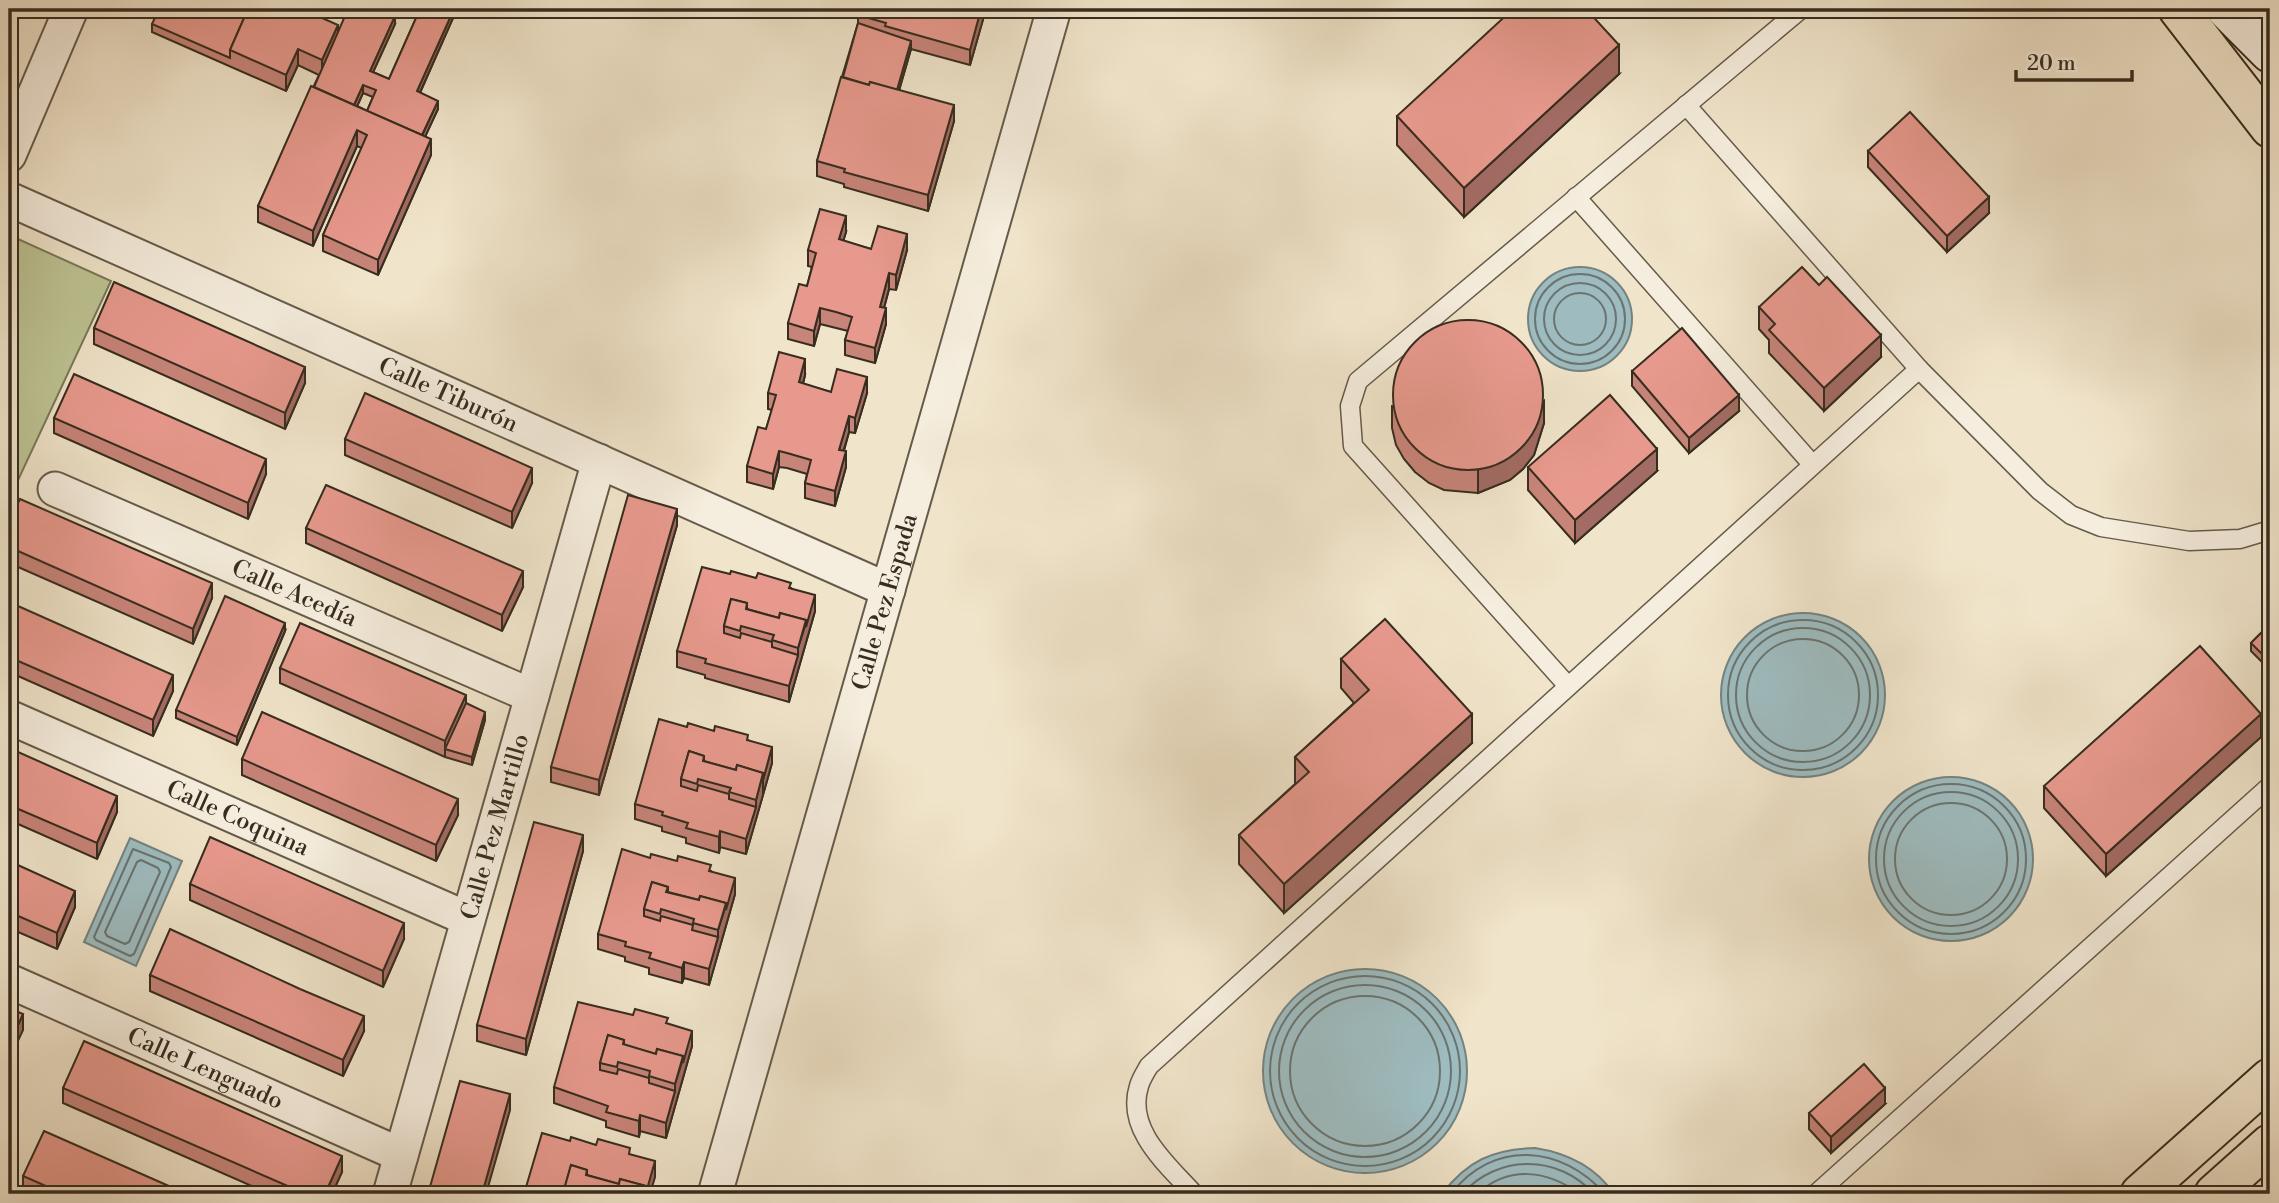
<svg xmlns="http://www.w3.org/2000/svg" width="2279" height="1203" font-family="'Libre Bodoni',serif">
	<rect width="100%" height="100%" fill="#f0e4ca"/>
	<filter id="stains"><feTurbulence type="fractalNoise" baseFrequency=".00286" numOctaves="4"/><feColorMatrix values="0 0 0 0 .2 0 0 0 0 .09 0 0 0 0 .02 0 0 0 .5 -.17"/></filter>
	<radialGradient id="worn" r=".72"><stop offset=".6" stop-color="#630" stop-opacity="0"/><stop offset="1" stop-color="#630" stop-opacity=".3"/></radialGradient>
	<path fill="#bdc394" stroke="#7a785a" stroke-width="2" d="M9 235 111 281 13 491 9 489Z"/>
	<g fill="#9ebcc0" stroke="#758380" stroke-width="2">
		<circle cx="1580" cy="319" r="52"/>
		<circle cx="1803" cy="695" r="82"/>
		<circle cx="1951" cy="859" r="82"/>
		<path d="M130 838 182 861 136 966 84 942Z"/>
		<circle cx="1365" cy="1071" r="102"/>
		<path d="M1535 1148C1567 1153 1595 1166 1614 1194H1442C1467 1161 1493 1149 1535 1148Z"/>
	</g>
	<g fill="none" stroke-linecap="round" stroke-linejoin="round">
		<g stroke="#6a7470" stroke-width="2">
			<circle cx="1580" cy="319" r="45"/>
			<circle cx="1580" cy="319" r="36"/>
			<circle cx="1580" cy="319" r="26"/>
			<circle cx="1803" cy="695" r="75"/>
			<circle cx="1803" cy="695" r="67"/>
			<circle cx="1803" cy="695" r="56"/>
			<circle cx="1951" cy="859" r="75"/>
			<circle cx="1951" cy="859" r="67"/>
			<circle cx="1951" cy="859" r="56"/>
			<path d="M133 849 169 863 171 867 134 954 130 956 96 940 94 937Z"/>
			<path d="M141 860 158 868 160 872 129 942 125 944 107 936 105 932 137 862Z"/>
			<circle cx="1365" cy="1071" r="95"/>
			<circle cx="1365" cy="1071" r="86"/>
			<circle cx="1365" cy="1071" r="75"/>
			<path d="M1451 1194C1493 1139 1562 1145 1605 1194"/>
			<path d="M1462 1194C1498 1154 1558 1154 1594 1194"/>
			<path d="M1477 1194C1509 1165 1547 1170 1580 1194"/>
		</g>
		<defs>
			<g id="service">
				<path d="M1686 105 1919 369 2040 491 2071 515 2101 527 2189 541 2240 539 2270 530"/>
				<path d="M1576 197 1812 464"/>
				<path d="M1568 686 1353 446 1350 406 1358 381 1801 9"/>
				<path d="M1194 1194C1168 1165 1125 1130 1139 1086 1141 1079 1145 1073 1149 1066L1919 369"/>
				<path d="M1816 1194 2270 786"/>
			</g>
			<g id="minor">
				<path d="M9 155 71 9"/>
				<path id="s1" d="M9 199 888 590"/>
				<path id="s2" d="M55 489 532 696"/>
				<path id="s3" d="M9 717 468 919"/>
				<path id="s4" d="M9 981 401 1155"/>
				<path id="s5" d="M390 1194 599 461"/>
				<path id="s6" d="M715 1194 1054 9"/>
			</g>
			<path id="secondary" d="M2226 9 2270 53"/>
			<g id="trunk">
				<path d="M2178 9 2270 128"/>
				<path d="M2140 1194 2270 1078"/>
				<path d="M2214 1194 2270 1144"/>
			</g>
		</defs>
		<use href="#service" stroke="#655b4a" stroke-width="21"/>
		<use href="#minor" stroke="#655b4a" stroke-width="37"/>
		<use href="#secondary" stroke="#372d1f" stroke-width="42"/>
		<use href="#trunk" stroke="#372d1f" stroke-width="42"/>
		<use href="#service" stroke="#f5eddd" stroke-width="18"/>
		<use href="#minor" stroke="#f5eddd" stroke-width="33"/>
		<use href="#secondary" stroke="#f5eddd" stroke-width="38"/>
		<use href="#trunk" stroke="#f0e4ca" stroke-width="38"/>
	</g>
	<g fill="#c78479" stroke="#372d1f" stroke-width="2" fill-rule="evenodd">
		<path d="M420 9H457L420 93 438 109 425 136 431 155 378 275 323 251V235L362 148 357 146 313 246 258 222V206L319 75 298 65 286 91 152 32V24L319 17 338 33 395 24 373 72 389 79ZM363 93 373 97 367 111 357 106Z"/>
		<path d="M986 9 970 65 911 49 899 90 954 121 928 211 844 187V184L817 176V161L858 23V15Z"/>
		<path d="M1619 74 1464 217 1397 145V116Z"/>
		<path d="M1868 151 1989 213 1947 252 1868 167Z"/>
		<path d="M846 232 843 241 871 249 907 250 896 290 889 289 884 308 886 324 875 363 845 355V340L848 331 820 324 814 346 788 339V323L807 286 812 267 808 266V250Z"/>
		<path d="M1759 307 1881 357 1824 411 1769 353V340L1759 329Z"/>
		<path d="M94 328 305 383 285 429 94 344Z"/>
		<path d="M1632 371 1739 411 1689 453 1632 386Z"/>
		<path d="M805 375 803 384 831 392 867 393 855 433 849 432 844 451 846 467 835 506 805 498V483L807 474 787 468 779 467 773 489 747 482V466L766 429 772 410 768 409V393Z"/>
		<path d="M1392 406 1544 423 1534 455 1523 469 1510 480 1478 493 1444 490 1429 483 1415 472 1404 459 1396 445 1392 428Z"/>
		<path d="M54 418 266 474 248 519 54 433Z"/>
		<path d="M345 439 532 483 512 528 345 455Z"/>
		<path d="M1528 467 1657 471 1575 543 1528 490Z"/>
		<path d="M9 521 212 598 193 644 9 563Z"/>
		<path d="M677 525 599 795 551 782V767Z"/>
		<path d="M306 528 523 587 502 631 306 543Z"/>
		<path d="M730 574 791 588 815 611 789 702 705 678V675L677 667V651Z"/>
		<path d="M9 602 173 691 153 736 9 672Z"/>
		<path d="M2270 624V670L2251 651V643Z"/>
		<path d="M285 631 237 745 176 718V710Z"/>
		<path d="M1341 659 1472 743 1284 913 1239 864V835L1295 784V757L1354 703 1341 688Z"/>
		<path d="M280 668 466 703 485 720 472 765 445 757 280 683Z"/>
		<path d="M687 727 748 740 772 763 746 854 720 847 719 853 686 843V838L662 831V827L635 819V804Z"/>
		<path d="M2261 737 2106 876 2044 808V786Z"/>
		<path d="M9 748 117 812 97 859 9 820Z"/>
		<path d="M242 759 458 815 436 861 242 775Z"/>
		<path d="M583 851 526 1055 477 1041V1025Z"/>
		<path d="M650 858 711 871 735 894 709 985 684 978 682 983 649 974V968L625 961V957L598 949V934Z"/>
		<path d="M9 861 75 907 57 949 9 928Z"/>
		<path d="M190 884 404 939 383 987 190 900Z"/>
		<path d="M150 975 364 1031 343 1076 150 991Z"/>
		<path d="M668 1024 692 1046 666 1138 640 1131 639 1137 606 1127V1121L554 1103V1087Z"/>
		<path d="M63 1088 342 1172 332 1194H270L63 1103Z"/>
		<path d="M1885 1104 1831 1153 1809 1129V1113Z"/>
		<path d="M23 1176 187 1194H28L23 1192Z"/>
	</g>
	<g fill="#a26b63" stroke="#372d1f" stroke-width="2">
		<path d="M316 9H323L313 30V14Z"/>
		<path d="M454 9H457L417 99V91Z"/>
		<path d="M981 9H986L970 65V50Z"/>
		<path d="M395 16V24L370 79V71Z"/>
		<path d="M338 25V41L322 76V60Z"/>
		<path d="M911 41V49L895 105V97Z"/>
		<path d="M1619 45V74L1464 217V188Z"/>
		<path d="M298 49V65L286 91V75Z"/>
		<path d="M363 85V93L351 120V112Z"/>
		<path d="M438 101V109L419 150V142Z"/>
		<path d="M954 105V121L928 211V195Z"/>
		<path d="M357 130V146L313 246V231Z"/>
		<path d="M431 139V155L378 275V260Z"/>
		<path d="M1989 197V213L1947 252V236Z"/>
		<path d="M846 216V232L839 255V239Z"/>
		<path d="M907 234V250L896 290V275Z"/>
		<path d="M889 273V289L880 323V307Z"/>
		<path d="M820 308V324L814 346V331Z"/>
		<path d="M886 308V324L875 363V348Z"/>
		<path d="M1881 335V357L1824 411V388Z"/>
		<path d="M805 359V375L799 398V382Z"/>
		<path d="M305 367V383L285 429V413Z"/>
		<path d="M867 377V393L855 433V418Z"/>
		<path d="M1739 395V411L1689 453V438Z"/>
		<path d="M1544 401V423L1534 455 1523 469 1510 480 1478 493V470Z"/>
		<path d="M849 416V432L839 466V450Z"/>
		<path d="M1657 449V471L1575 543V520Z"/>
		<path d="M779 451V467L773 489V474Z"/>
		<path d="M846 451V467L835 506V491Z"/>
		<path d="M266 459V474L248 519V503Z"/>
		<path d="M532 468V483L512 528V512Z"/>
		<path d="M677 509V525L599 795V780Z"/>
		<path d="M523 571V587L502 631V615Z"/>
		<path d="M212 583V598L193 644V629Z"/>
		<path d="M815 595V611L789 702V686L798 655V648Z"/>
		<path d="M285 623V631L237 745V737Z"/>
		<path d="M173 675V691L153 736V720Z"/>
		<path d="M466 695V711L445 749V757V741Z"/>
		<path d="M485 712V720L472 765V757Z"/>
		<path d="M1472 714V743L1284 913V884Z"/>
		<path d="M2261 714V737L2106 876V854Z"/>
		<path d="M772 747V763L763 795V780Z"/>
		<path d="M763 773V795L746 854V839L756 807V800Z"/>
		<path d="M117 796V812L97 859V843Z"/>
		<path d="M458 799V815L436 861V845Z"/>
		<path d="M720 831V847L719 853V837Z"/>
		<path d="M583 835V851L526 1055V1039Z"/>
		<path d="M735 878V894L709 985V969L718 937V930Z"/>
		<path d="M75 891V907L57 949V933Z"/>
		<path d="M404 923V939L383 987V971Z"/>
		<path d="M684 962V978L682 983V968Z"/>
		<path d="M23 1014V1030L9 1060V1045Z"/>
		<path d="M364 1016V1031L343 1076V1060Z"/>
		<path d="M692 1031V1046L666 1138V1123L675 1091V1084Z"/>
		<path d="M1885 1088V1104L1831 1153V1137Z"/>
		<path d="M510 1094V1110L486 1194H482Z"/>
		<path d="M640 1115V1131L639 1137V1121Z"/>
		<path d="M342 1156V1172L332 1194H325Z"/>
		<path d="M655 1161V1177L650 1194H644Z"/>
	</g>
	<g fill="#e7998d" stroke="#372d1f" stroke-width="2">
		<path d="M159 9H248L230 50V58L152 24Z"/>
		<path d="M248 9H316L313 14 338 25 322 60 298 49 286 75 230 50Z"/>
		<path d="M348 9H377L395 16 370 71 389 79 420 9H454L417 91 438 101 422 135 367 111 376 90 363 85 354 105 314 87Z"/>
		<path d="M860 9H981L970 50 885 26 886 23 858 15Z"/>
		<path d="M1513 9H1586L1619 45 1464 188 1397 116Z"/>
		<path d="M858 23 911 41 897 90 870 82 869 85 843 77Z"/>
		<path d="M841 77 869 85 870 82 954 105 928 195 844 172 845 169 817 161Z"/>
		<path d="M311 86 431 139 378 260 323 235 367 135 357 130 313 231 258 206Z"/>
		<path d="M1910 112 1989 197 1947 236 1868 151Z"/>
		<path d="M820 209 846 216 839 239 871 249 878 226 907 234 896 275 889 273 880 307 886 308 875 348 845 340 852 317 836 312 820 308 814 331 788 323 799 284 807 286 816 253 808 250Z"/>
		<path d="M1802 267 1819 285 1827 277 1881 335 1824 388 1769 330 1775 324 1759 307Z"/>
		<path d="M114 282 305 367 285 413 94 328Z"/>
		<circle cx="1468" cy="395" r="75"/>
		<path d="M1682 328 1739 395 1689 438 1632 371Z"/>
		<path d="M779 352 805 359 799 382 831 392 837 369 867 377 855 418 849 416 839 450 846 451 835 491 805 483 811 460 787 453 779 451 773 474 747 466 758 427 766 429 776 395 768 393Z"/>
		<path d="M74 374 266 459 248 503 54 418Z"/>
		<path d="M365 393 532 468 512 512 345 439Z"/>
		<path d="M1610 395 1657 449 1575 520 1528 467Z"/>
		<path d="M326 485 523 571 502 615 306 528Z"/>
		<path d="M628 495 677 509 599 780 551 767Z"/>
		<path d="M20 499 212 583 193 629 9 547V521Z"/>
		<path d="M702 567 730 574 731 571 756 578 758 573 791 583 789 588 815 595 806 627V620L780 613 779 618 747 609V603L731 599 724 626V633L740 638 741 633 772 642V647L798 655 789 686 705 663 706 659 677 651Z"/>
		<path d="M225 596 285 623 237 737 176 710Z"/>
		<path d="M731 599 747 603 746 609 779 618 780 613 806 620 798 648 772 640 774 635 741 626 740 631 724 626Z"/>
		<path d="M9 602 173 675 153 720 9 657Z"/>
		<path d="M1385 619 1472 714 1284 884 1239 835 1309 772 1295 757 1369 690 1341 659Z"/>
		<path d="M300 623 466 695 445 741 280 668Z"/>
		<path d="M2270 624V662L2251 643Z"/>
		<path d="M2200 646 2261 714 2106 854 2044 786Z"/>
		<path d="M466 703 485 712 472 757 445 749Z"/>
		<path d="M262 712 458 799 436 845 242 759Z"/>
		<path d="M659 719 687 727 688 723 714 731 715 726 748 735 747 740 772 747 763 780V773L737 765 736 770 704 761V756L689 751 681 779V786L697 791 698 785 729 794V799L756 807 746 839 720 831 719 837 686 828 688 823 662 815 663 812 635 804Z"/>
		<path d="M9 748 117 796 97 843 9 805Z"/>
		<path d="M689 751 704 756 703 761 736 770 737 765 763 773 756 800 729 792 731 788 698 779 697 784 681 779Z"/>
		<path d="M534 822 583 835 526 1039 477 1025Z"/>
		<path d="M210 837 404 923 383 971 190 884Z"/>
		<path d="M622 849 650 858 651 854 677 861 678 856 711 865 709 871 735 878 726 910V903L700 896 699 900 668 892V887L652 882 644 909V916L660 921 661 916 693 925 692 930 718 937 709 969 684 962 682 968 649 958 651 953 625 946 626 942 598 934Z"/>
		<path d="M9 861 75 891 57 933 9 912Z"/>
		<path d="M652 882 668 887 666 892 699 900 700 896 726 903 718 930 693 923 694 919 661 909 660 914 644 909Z"/>
		<path d="M170 929 300 989 364 1016 343 1060 150 975Z"/>
		<path d="M578 1002 633 1015 635 1009 668 1018 666 1023 692 1031 683 1063V1056L657 1049 656 1054 624 1045V1040L608 1035 600 1063V1070L617 1074 618 1069 649 1078V1083L675 1091 666 1123 640 1115 639 1121 606 1112 608 1106 554 1087Z"/>
		<path d="M9 1008 23 1014 9 1045Z"/>
		<path d="M608 1035 624 1040 623 1044 656 1054 657 1049 683 1056 675 1084 649 1076 650 1071 618 1062 617 1067 600 1063Z"/>
		<path d="M84 1041 342 1156 325 1194H306L63 1088Z"/>
		<path d="M1864 1064 1885 1088 1831 1137 1809 1113Z"/>
		<path d="M460 1081 510 1094 482 1194H428Z"/>
		<path d="M44 1131 187 1194H64L23 1176Z"/>
		<path d="M542 1133 570 1141 571 1137 596 1145 598 1139 630 1148 629 1154 655 1161 646 1193V1186L620 1179 619 1184 587 1175V1170L571 1165 563 1194H524Z"/>
		<path d="M571 1165 587 1170 586 1175 619 1184 620 1179 646 1186 644 1194H588L581 1192 580 1194H569L563 1193Z"/>
	</g>
	<g text-anchor="middle" stroke-width="6" stroke-linejoin="round" paint-order="stroke">
		<g font-size="24" fill="#372d1f" stroke="#f5eddd">
			<text dy="8" stroke="none"><textPath href="#s1" startOffset="481">Calle Tiburón</textPath></text>
			<text dy="8" stroke="none"><textPath href="#s2" startOffset="261">Calle Acedía</textPath></text>
			<text dy="8" stroke="none"><textPath href="#s6" startOffset="616">Calle Pez Espada</textPath></text>
			<text dy="8" stroke="none"><textPath href="#s3" startOffset="250">Calle Coquina</textPath></text>
			<text dy="8" stroke="none"><textPath href="#s5" startOffset="382">Calle Pez Martillo</textPath></text>
			<text dy="8" stroke="none"><textPath href="#s4" startOffset="215">Calle Lenguado</textPath></text>
		</g>
	</g>
	<rect width="2279" height="1203" fill="none" stroke="#f0e4ca" stroke-width="35"/>
	<rect x="10" y="10" width="2258" height="1182" fill="none" stroke="#372d1f" stroke-width="3.5"/>
	<rect x="18" y="18" width="2244" height="1168" fill="none" stroke="#372d1f" stroke-width="2"/>
	<path d="M2016 70v10h116v-10" fill="none" stroke="#372d1f" stroke-width="3.5"/>
	<text x="2027" y="70" font-size="21" fill="#372d1f" stroke="#f5eddd" stroke-width="5" paint-order="stroke">20 m</text>
	<rect width="100%" height="100%" filter="url(#stains)"/>
	<rect width="100%" height="100%" fill="url(#worn)"/>
</svg>
